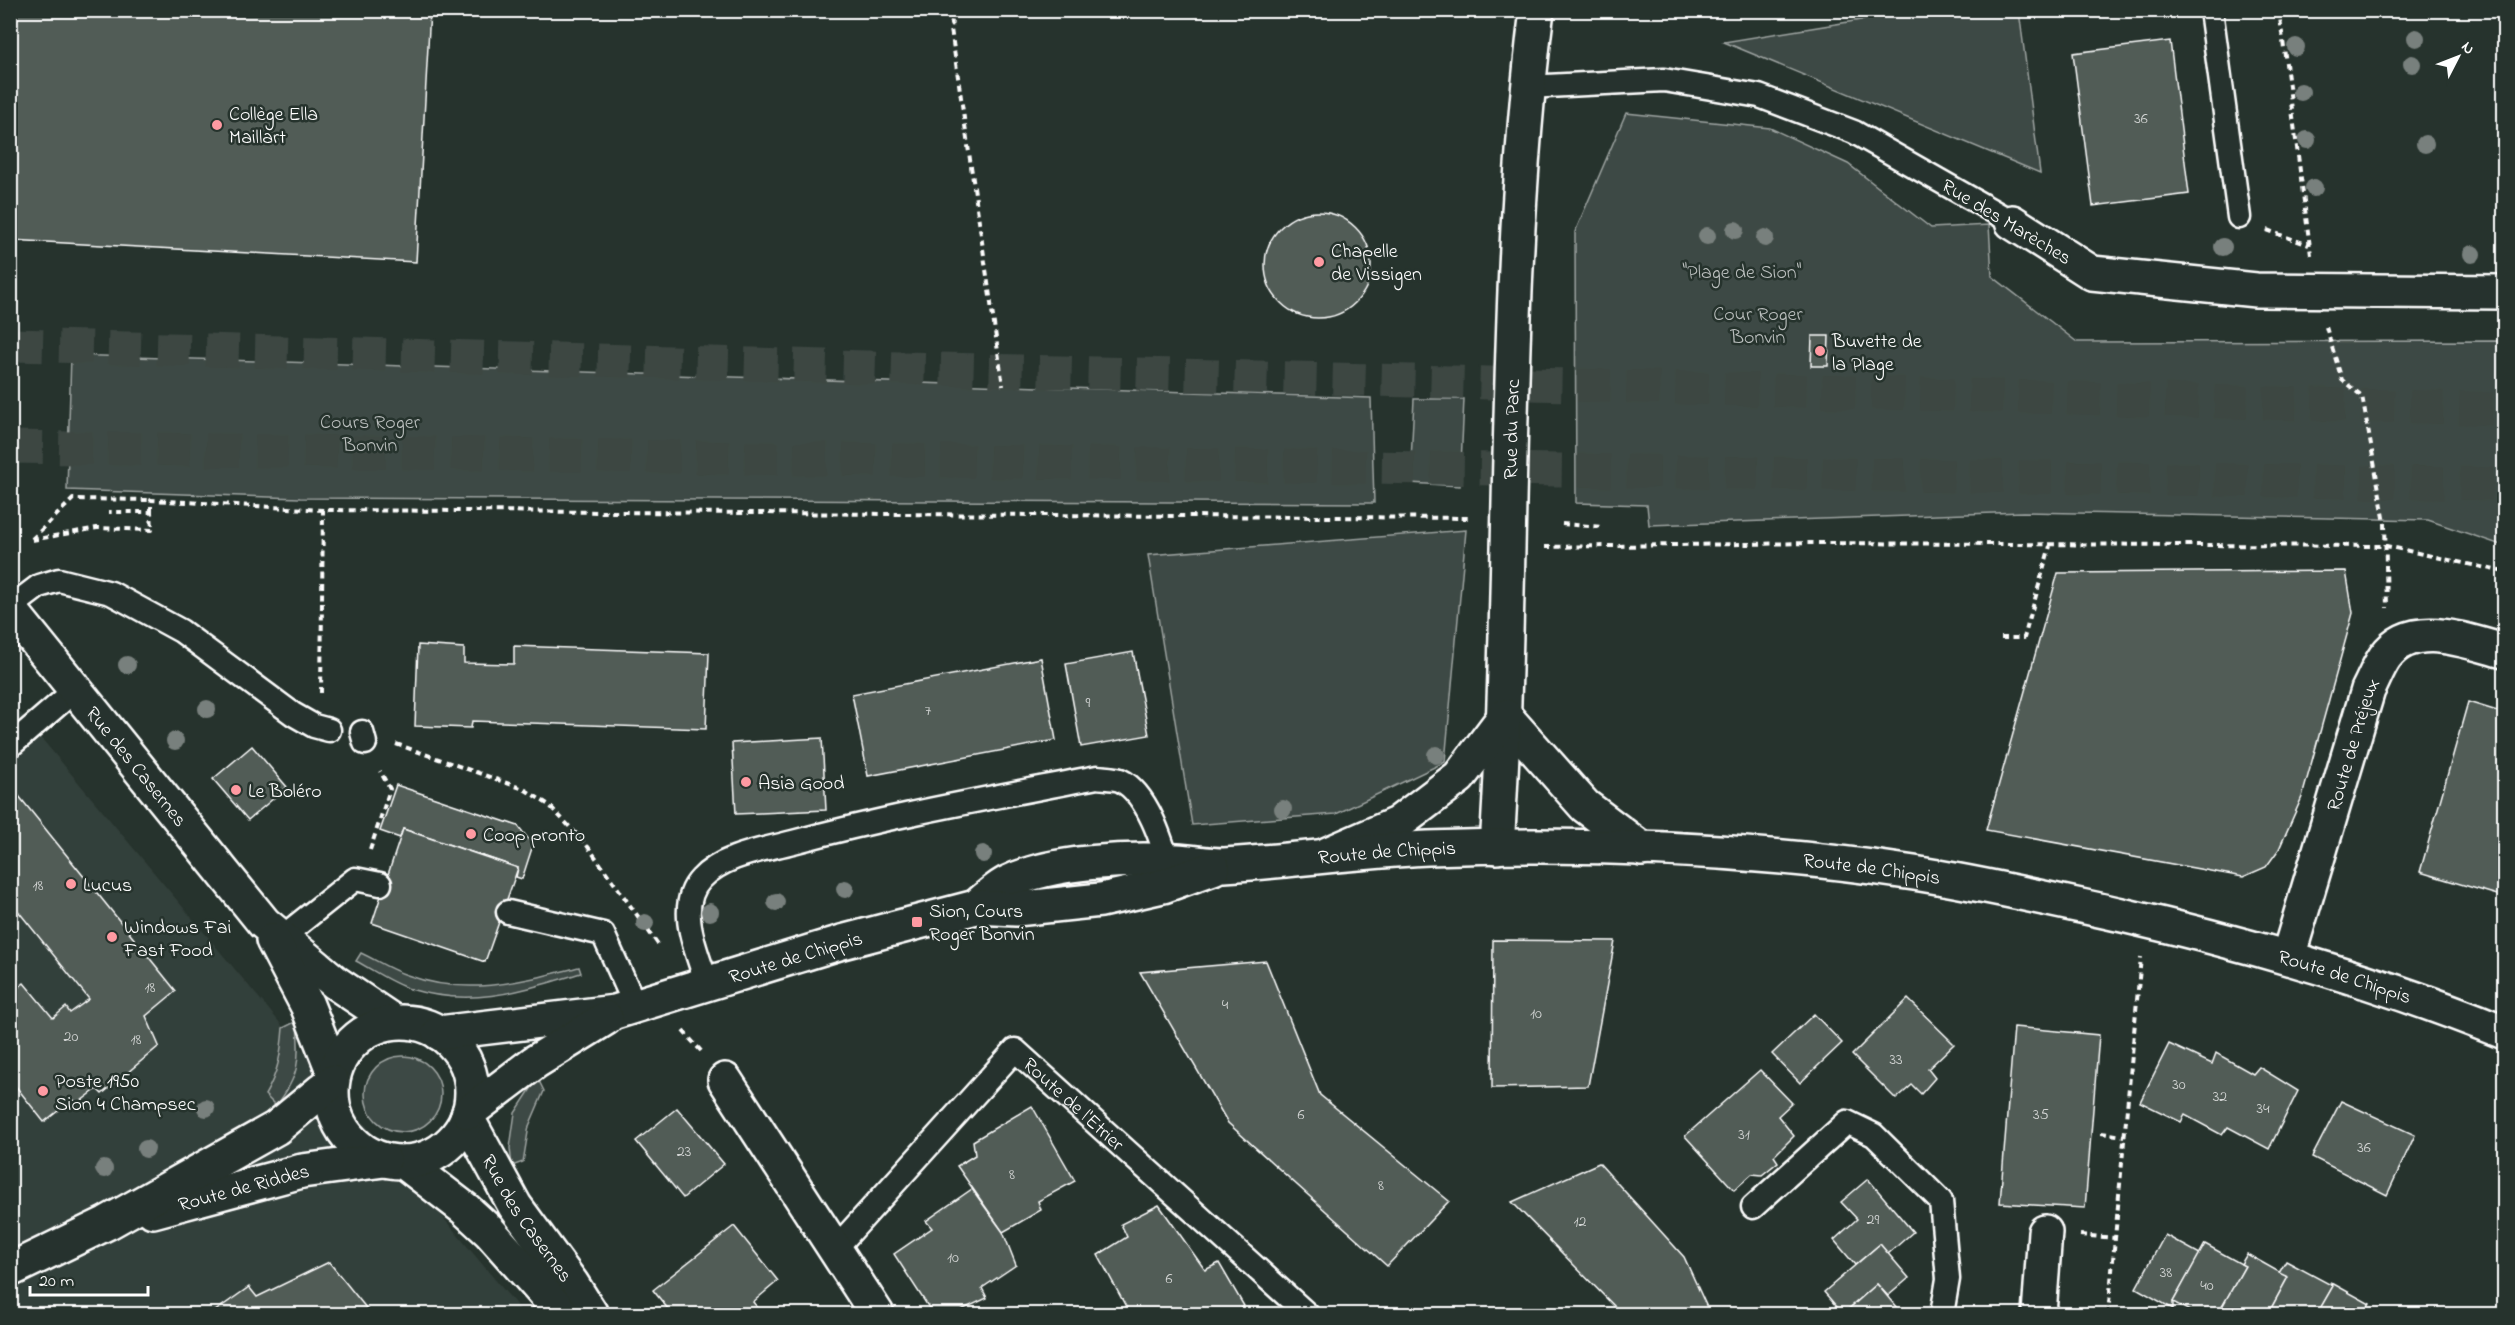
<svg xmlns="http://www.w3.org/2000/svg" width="2515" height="1325" font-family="'Indie Flower',sans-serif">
	<rect width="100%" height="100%" fill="#26332d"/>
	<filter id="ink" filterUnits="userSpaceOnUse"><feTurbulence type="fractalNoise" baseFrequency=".0167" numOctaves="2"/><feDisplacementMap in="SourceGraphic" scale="12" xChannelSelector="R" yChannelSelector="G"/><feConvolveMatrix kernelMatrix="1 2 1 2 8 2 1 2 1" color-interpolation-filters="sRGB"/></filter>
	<g filter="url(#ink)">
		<path fill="#333f3a" d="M11 702 524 1314H11Z"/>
		<g fill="#3e4944" stroke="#9ea4a2" stroke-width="1.5">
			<path d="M1873 11H2019L2040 173 1724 42 1873 18Z"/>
			<path d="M1626 113 1770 128 1848 164 1931 228 1989 225 1992 276 2077 342 2504 341V546L2428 520 2023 512 1649 525 1647 505 1576 503 1575 232Z"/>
			<path d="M71 355 1371 398 1374 503 300 498 67 490Z"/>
			<path d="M1414 399H1464L1460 486 1410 483Z"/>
			<path d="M1466 530 1445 762 1336 814 1192 825 1148 555Z"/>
			<path d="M361 953C376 960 391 970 407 975 466 997 520 982 579 967L581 973C521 991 473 1008 410 989 391 983 373 970 356 961Z"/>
			<path d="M297 1021C299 1062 301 1073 276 1106L265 1095C278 1073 281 1054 283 1028Z"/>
			<circle cx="403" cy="1094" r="38"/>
			<path d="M536 1081H539L544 1091 529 1126 523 1162 512 1166 510 1148 515 1113Z"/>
		</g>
		<g fill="#515c57" stroke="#fff" stroke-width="1.5">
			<path d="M10 10H430L416 262 10 240Z"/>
			<path d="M2170 41 2189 194 2093 206 2073 53Z"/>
			<circle cx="1318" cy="265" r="53"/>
			<path d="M1812 336H1829L1828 366H1811Z"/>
			<path d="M2346 571 2353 613 2302 797 2279 849 2266 867 2243 877 1986 830 2058 573Z"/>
			<path d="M418 645 464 648V663L514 664V646L709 653 706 729 472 721 471 728 415 726Z"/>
			<path d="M1133 652 1149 735 1081 747 1066 664Z"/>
			<path d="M1041 658 1056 740 868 776 852 694Z"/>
			<path d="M2468 702 2504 713V897L2420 872Z"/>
			<path d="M822 738 826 810 736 814 732 743Z"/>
			<path d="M252 746 287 787 248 820 213 779Z"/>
			<path d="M10 785 176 991 146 1016 159 1046 102 1094 97 1089 77 1104 73 1099 44 1122 10 1079V994L24 983 53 1018 66 1007 70 1013 89 999 10 901Z"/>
			<path d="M396 785 518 826 533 845 522 879 516 877 518 868 403 829 400 838 380 831Z"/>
			<path d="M403 829 518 868 485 962 372 923Z"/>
			<path d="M1493 940 1615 941 1588 1086 1492 1088Z"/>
			<path d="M1266 961 1320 1095 1449 1201 1387 1266 1228 1123 1140 972Z"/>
			<path d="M1908 999 1954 1044 1928 1069 1935 1078 1921 1094 1912 1085 1896 1099 1852 1055Z"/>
			<path d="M1814 1014 1842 1043 1800 1083 1772 1054Z"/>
			<path d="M2014 1027 2099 1035 2085 1208 2000 1203Z"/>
			<path d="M2169 1044 2212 1064 2216 1053 2253 1074 2259 1067 2298 1091 2269 1149 2228 1127 2222 1135 2185 1115 2181 1122 2140 1102Z"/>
			<path d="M1760 1070 1792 1103 1778 1116 1794 1136 1774 1156 1778 1162 1762 1175 1752 1174 1734 1190 1685 1136Z"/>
			<path d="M2341 1101 2415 1135 2387 1195 2312 1157Z"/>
			<path d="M1032 1106 1075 1181 1038 1201 1041 1210 1003 1232 957 1166 975 1155 973 1141Z"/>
			<path d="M677 1108 724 1164 683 1198 636 1141Z"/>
			<path d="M1599 1163 1684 1257 1710 1314H1617L1615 1307 1512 1202Z"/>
			<path d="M1868 1179 1913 1232 1888 1254 1880 1244 1855 1265 1834 1240 1857 1219 1841 1202Z"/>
			<path d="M972 1189 1003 1232 1016 1265 982 1288 987 1298 953 1314H933L894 1254 932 1228 926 1221Z"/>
			<path d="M1159 1205 1205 1270 1219 1263 1244 1306 1232 1314H1130L1098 1255 1127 1237 1121 1224Z"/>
			<path d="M734 1226 778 1281 753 1302 763 1314H672L653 1290Z"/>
			<path d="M2165 1235 2200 1254 2173 1302V1309L2136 1288Z"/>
			<path d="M1880 1244 1909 1278 1888 1296 1877 1284 1843 1314 1824 1292Z"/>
			<path d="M2205 1244 2245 1266 2218 1314H2195L2173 1302Z"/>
			<path d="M2247 1254 2288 1277 2268 1314H2218L2245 1266 2241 1264Z"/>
			<path d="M2286 1261 2333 1286 2317 1314H2268L2288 1277 2279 1273Z"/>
			<path d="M329 1262 371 1314H211L249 1287 257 1297Z"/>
			<path d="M2330 1282 2370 1304 2364 1314H2317L2333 1286Z"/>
			<path d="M1877 1284 1902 1314H1843Z"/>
		</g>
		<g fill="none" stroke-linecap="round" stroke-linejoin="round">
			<g stroke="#3c4742" stroke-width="33" stroke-dasharray="33 16" stroke-linecap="butt">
				<path d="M10 345 2504 409"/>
				<path d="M10 447 2504 484"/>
			</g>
			<defs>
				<g id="service">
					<path d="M2211 10 2239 217"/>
					<path d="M1527 87 1664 80 1759 96 1854 132 2012 222"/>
					<path d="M10 608 39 586 59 580 111 593 181 631 293 714 314 726 329 730"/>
					<path d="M362 732 365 743"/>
					<path d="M10 746 75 690"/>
					<path d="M508 912 603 934 635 1005"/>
					<path d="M281 938 355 879 380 884"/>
					<path d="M707 983C697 953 675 906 701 879 723 855 763 850 793 842 893 815 995 797 1097 777 1104 778 1113 778 1120 780 1148 793 1163 845 1171 872"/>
					<path d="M1753 1207 1847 1122 1874 1135 1941 1201 1948 1279 1942 1314"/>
					<path id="s1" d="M835 1249 1015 1050 1307 1314"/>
				</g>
				<g id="minor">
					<path d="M2012 222 2092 273 2256 290 2504 292"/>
					<path id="s2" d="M10 609 264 923 336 983 394 1022"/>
					<path d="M1505 716 1585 806 1642 849"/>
					<path id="s3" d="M1497 847C1515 569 1502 288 1537 10"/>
					<path d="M1328 854 1397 824 1459 777 1505 716"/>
					<path d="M273 940 307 1005 334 1073"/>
					<path id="s4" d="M2288 957 2368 690C2374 679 2378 667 2385 657 2412 618 2468 642 2504 651"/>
					<path d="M725 1080 877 1314"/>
					<path id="s5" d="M467 1118 515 1206 572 1284 591 1314"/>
					<path d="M404 1162 465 1209 490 1232 563 1314"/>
					<path d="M2039 1314 2045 1232"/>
				</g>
				<g id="tertiary">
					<path id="s6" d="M976 907C986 898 996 889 1007 883 1051 861 1129 858 1177 861 1193 862 1209 865 1224 865 1292 861 1360 851 1428 848 1588 842 1756 849 1914 873 1984 884 2053 900 2122 915 2252 945 2381 982 2504 1032"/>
					<circle cx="402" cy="1092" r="70"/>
					<path id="s7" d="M439 1033 615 1012 842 942 976 907 1016 909 1101 900 1163 886 1213 868"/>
					<path d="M469 1112 535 1062 606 1018"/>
					<path id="s8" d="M153 1211 302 1171 384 1160"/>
					<path d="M10 1270 107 1223 276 1128 332 1082"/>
				</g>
			</defs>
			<use href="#service" stroke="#fff" stroke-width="27"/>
			<use href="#minor" stroke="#fff" stroke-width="38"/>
			<use href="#tertiary" stroke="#fff" stroke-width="38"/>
			<g stroke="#fff" stroke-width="4" stroke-dasharray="6 4.5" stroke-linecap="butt">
				<path d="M953 10 951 29 1003 386"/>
				<path d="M2279 10 2311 255"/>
				<path d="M2267 230 2309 245"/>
				<path d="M2326 327 2342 380 2362 396 2385 523 2387 608"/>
				<path d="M151 512V500L323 510 1471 518"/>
				<path d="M1562 524 1603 527"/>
				<path d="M32 539 73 499 151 500"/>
				<path d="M32 540 97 528 152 530 151 512H109"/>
				<path d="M1545 547 1812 543 2386 546 2504 572"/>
				<path d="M2001 638H2024L2050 546"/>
				<path d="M321 693 323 510"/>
				<path d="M396 744 524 789 549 805 586 844 660 947"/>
				<path d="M370 850 390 789 380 771"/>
				<path d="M683 1031 702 1052"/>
				<path d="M2101 1133 2124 1136"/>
				<path d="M2080 1235 2115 1238"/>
				<path d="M2108 1314 2141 957"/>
			</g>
			<use href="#service" stroke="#26332d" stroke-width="22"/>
			<use href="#minor" stroke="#26332d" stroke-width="33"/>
			<use href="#tertiary" stroke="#26332d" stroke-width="33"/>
		</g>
		<g fill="#78807d">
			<circle cx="2416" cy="38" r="9"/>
			<circle cx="2296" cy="47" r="9"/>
			<circle cx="2412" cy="64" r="9"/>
			<circle cx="2301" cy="92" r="9"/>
			<circle cx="2307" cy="140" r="9"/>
			<circle cx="2425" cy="144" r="9"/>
			<circle cx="2314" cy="188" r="9"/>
			<circle cx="1735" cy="230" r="9"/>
			<circle cx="1707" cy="236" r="9"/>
			<circle cx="1765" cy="238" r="9"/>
			<circle cx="2223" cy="247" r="9"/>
			<circle cx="2472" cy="254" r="9"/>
			<circle cx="127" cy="665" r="9"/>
			<circle cx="207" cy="709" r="9"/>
			<circle cx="175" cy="741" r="9"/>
			<circle cx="1436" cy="755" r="9"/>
			<circle cx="1283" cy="809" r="9"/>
			<circle cx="983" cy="854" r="9"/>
			<circle cx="845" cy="889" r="9"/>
			<circle cx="776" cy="902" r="9"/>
			<circle cx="710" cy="912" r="9"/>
			<circle cx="645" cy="923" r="9"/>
			<circle cx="206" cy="1108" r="9"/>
			<circle cx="146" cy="1149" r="9"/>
			<circle cx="104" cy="1169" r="9"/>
		</g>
	</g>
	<g fill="#ff9aa2" stroke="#26332d" stroke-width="2">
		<circle cx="217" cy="125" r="6"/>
		<circle cx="1319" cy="262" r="6"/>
		<circle cx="1820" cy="351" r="6"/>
		<circle cx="746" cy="782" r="6"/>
		<circle cx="236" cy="790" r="6"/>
		<circle cx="471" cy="834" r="6"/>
		<circle cx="71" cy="884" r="6"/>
		<rect x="911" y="916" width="12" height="12" rx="3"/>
		<circle cx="112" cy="937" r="6"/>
		<circle cx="43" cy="1091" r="6"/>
	</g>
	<g text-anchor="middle" stroke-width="5" stroke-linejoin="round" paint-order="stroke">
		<g font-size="16" fill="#d4d6d5">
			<text x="2141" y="123">36</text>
			<text x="1088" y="707">9</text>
			<text x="928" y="715">7</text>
			<text x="38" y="890">18</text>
			<text x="150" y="992">18</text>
			<text x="1225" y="1009">4</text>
			<text x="1536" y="1018">10</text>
			<text x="71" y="1041">20</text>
			<text x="136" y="1044">18</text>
			<text x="1896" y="1064">33</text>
			<text x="2179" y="1089">30</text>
			<text x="2220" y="1101">32</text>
			<text x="2263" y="1113">34</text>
			<text x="1301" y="1119">6</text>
			<text x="2041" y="1119">35</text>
			<text x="1744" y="1139">31</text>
			<text x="2364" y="1152">36</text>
			<text x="684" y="1156">23</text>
			<text x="1012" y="1179">8</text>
			<text x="1381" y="1190">8</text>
			<text x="1873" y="1224">29</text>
			<text x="1580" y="1226">12</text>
			<text x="953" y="1262">10</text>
			<text x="2166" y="1277">38</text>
			<text x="1169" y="1283">6</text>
			<text x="2207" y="1290">40</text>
		</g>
		<g font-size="20" fill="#fff" stroke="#26332d" text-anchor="start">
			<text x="229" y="120">Collège Ella<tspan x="229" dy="23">Maillart</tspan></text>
			<text x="1331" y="257">Chapelle<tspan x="1331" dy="23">de Vissigen</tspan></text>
			<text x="1832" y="347">Buvette de<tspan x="1832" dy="23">la Plage</tspan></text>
			<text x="758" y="789">Asia Good</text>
			<text x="248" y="797">Le Boléro</text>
			<text x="483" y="841">Coop pronto</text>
			<text x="83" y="891">Lucus</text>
			<text x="929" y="917">Sion, Cours<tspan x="929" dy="23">Roger Bonvin</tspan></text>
			<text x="124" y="933">Windows Fai<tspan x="124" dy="23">Fast Food</tspan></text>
			<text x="55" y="1087">Poste 1950<tspan x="55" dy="23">Sion 4 Champsec</tspan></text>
		</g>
		<g font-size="20" fill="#fff" stroke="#26332d">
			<text transform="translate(2007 221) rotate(31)" y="7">Rue des Marèches</text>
			<text dy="7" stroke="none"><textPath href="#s3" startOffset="418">Rue du Parc</textPath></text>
			<text dy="7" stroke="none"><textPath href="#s4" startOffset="222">Route de Préjeux</textPath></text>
			<text dy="7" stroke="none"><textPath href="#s2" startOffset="202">Rue des Casernes</textPath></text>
			<text dy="7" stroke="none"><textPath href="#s6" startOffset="423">Route de Chippis</textPath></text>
			<text dy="7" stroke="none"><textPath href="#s6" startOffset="909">Route de Chippis</textPath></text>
			<text dy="7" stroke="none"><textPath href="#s7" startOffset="366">Route de Chippis</textPath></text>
			<text dy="7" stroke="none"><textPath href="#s6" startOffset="1395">Route de Chippis</textPath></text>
			<text dy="7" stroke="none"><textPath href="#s1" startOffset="348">Route de l'Etrier</textPath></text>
			<text dy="7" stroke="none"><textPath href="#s8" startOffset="94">Route de Riddes</textPath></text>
			<text dy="7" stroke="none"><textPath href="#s5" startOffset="117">Rue des Casernes</textPath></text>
		</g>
		<g font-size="20" fill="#bbbfbe" stroke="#26332d">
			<text x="1742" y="278">"Plage de Sion"</text>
			<text x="1758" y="320">Cour Roger<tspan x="1758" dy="23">Bonvin</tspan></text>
			<text x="370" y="428">Cours Roger<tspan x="370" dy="23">Bonvin</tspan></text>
		</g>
	</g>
	<rect width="2515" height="1325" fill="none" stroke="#26332d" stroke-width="36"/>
	<rect x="18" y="18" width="2479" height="1289" fill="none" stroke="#fff" stroke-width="2" filter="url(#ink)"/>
	<g transform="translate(2458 57) rotate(48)" stroke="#26332d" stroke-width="4.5" paint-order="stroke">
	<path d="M0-4.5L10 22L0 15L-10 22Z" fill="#ffffff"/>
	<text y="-9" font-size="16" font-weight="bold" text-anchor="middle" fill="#ffffff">N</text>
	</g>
	<path d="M30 1286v9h118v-9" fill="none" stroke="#ffffff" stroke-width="3"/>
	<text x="39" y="1286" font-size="18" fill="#ffffff" stroke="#26332d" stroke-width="4.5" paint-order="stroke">20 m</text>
</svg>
